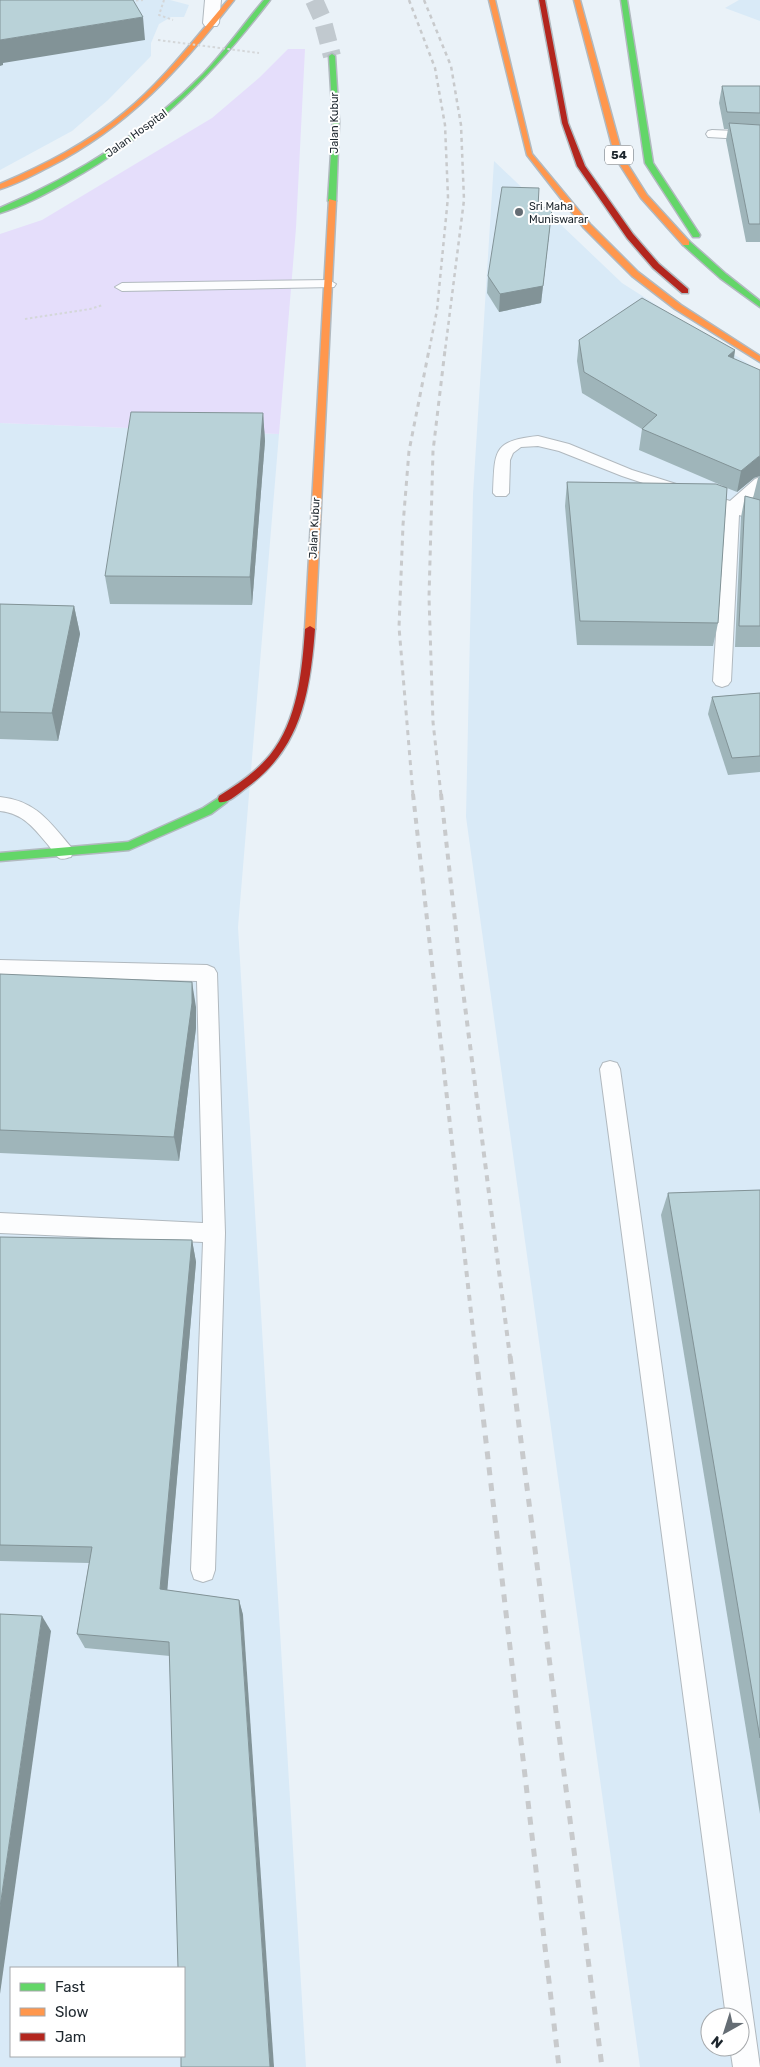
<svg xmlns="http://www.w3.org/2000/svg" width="760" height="2067" font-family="Rubik,sans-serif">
	<rect width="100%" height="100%" fill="#eaf2f8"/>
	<g fill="#d9eaf7" fill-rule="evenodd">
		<path d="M0 0H170L189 5 184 17H171L159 24 151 43V56L108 100 72 131 0 170Z"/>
		<path d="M739 0H760V21L725 8Z"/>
		<path d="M494 161 622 283 760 371V2067H640L466 817 473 494ZM710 2017H740V2047H710Z"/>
		<path d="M0 423 279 434 238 927 306 2067H0ZM11 1968H184V2056H11Z"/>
	</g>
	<path fill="#e5defb" d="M288 49H305L296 228 279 434 0 423V234L42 220 212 118 260 77Z"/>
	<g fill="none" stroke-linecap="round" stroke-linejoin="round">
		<path stroke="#c1c9cf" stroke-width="18" stroke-dasharray="18 9" stroke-linecap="butt" d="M314 0 322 18 332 56"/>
		<defs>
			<g id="lane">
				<path d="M712 130 760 132V140L708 137 706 134 708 131Z"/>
				<path d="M329 280 336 284 334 287 122 291 115 287 122 283Z"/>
				<path d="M538 436 569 444 632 470 730 501 755 479 760 477V490L744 506 760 511V521L739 515 731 681 728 685 722 687 716 685 713 681 724 510 622 476 559 451 538 446 521 447 513 453 510 460 509 493 506 496H496L493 493C495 451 492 441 538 436Z"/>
				<path d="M0 797C36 801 49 821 71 847L73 852 71 857C66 858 63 860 59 858 55 855 52 850 49 846 35 829 23 813 0 811Z"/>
				<path d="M0 960 207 965 214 968 217 973 225 1233 215 1570 212 1579 203 1582 194 1579 191 1570 203 1242 0 1233V1213L203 1223 197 981 0 976Z"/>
				<path d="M610 1061 617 1063 620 1069 760 2067H733L730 2047H740V2017H726L600 1069 603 1063Z"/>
			</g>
			<path id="street" d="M205 0H221L219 23 217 26H205L203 23Z"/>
			<g id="fast">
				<path d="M264 0H270C211 77 154 134 69 181 47 193 24 206 0 213V208C75 176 145 133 203 74 225 51 243 25 264 0Z"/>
				<path d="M621 0H627L653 163 700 235 699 237H693L645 163Z"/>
				<path d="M332 54 335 56 339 122 336 201 332 203 328 201 333 122 329 56Z"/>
				<path d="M683 241H689L726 274 760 301V307L720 278 683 245Z"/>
				<path d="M223 795 228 799 227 802 211 814 129 850 0 861V853L128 842 203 808Z"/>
			</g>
			<g id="slow">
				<path d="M228 0H234C179 70 129 126 49 167 33 175 17 184 0 189V184C44 165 88 143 125 112 164 80 195 38 228 0Z"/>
				<path d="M489 0H495L532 154 590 224 638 272 681 305 760 356V362L675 309 632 276 584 228 527 155Z"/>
				<path d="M574 0H580L623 157 647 195 689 241V245H683L641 198 615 157Z"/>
				<path d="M329 199 336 201 315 629 310 632 305 629Z"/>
			</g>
			<g id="jam">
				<path d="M539 0H545L568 123 585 166 633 234 659 264 688 289V293H682L653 268 627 238 577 166 562 123Z"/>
				<path d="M310 626 315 629C310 693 301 749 246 788 239 793 228 804 219 802L218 799 219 796C238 784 256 772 270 755 298 720 302 671 305 629Z"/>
			</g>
		</defs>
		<use href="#lane" stroke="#b1b9bf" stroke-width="2"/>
		<use href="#street" stroke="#b1b9bf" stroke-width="2"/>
		<use href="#fast" stroke="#b1b9bf" stroke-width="3"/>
		<use href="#slow" stroke="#b1b9bf" stroke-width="3"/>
		<use href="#jam" stroke="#b1b9bf" stroke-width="3"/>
		<g stroke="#d4d7d9" stroke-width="2" stroke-dasharray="2.5 2.5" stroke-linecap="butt">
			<path d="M164 0 159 15 173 20"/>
			<path d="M131 1 143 0"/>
			<path d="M25 319 90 309 103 305"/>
		</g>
		<use href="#lane" fill="#fcfdfe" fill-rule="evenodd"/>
		<use href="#street" fill="#fcfdfe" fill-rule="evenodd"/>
		<use href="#fast" fill="#63d668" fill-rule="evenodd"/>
		<use href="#slow" fill="#ff974d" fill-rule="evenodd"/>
		<use href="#jam" fill="#b3261e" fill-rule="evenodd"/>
		<g stroke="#c8cacc" stroke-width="2.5" stroke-dasharray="4 4" stroke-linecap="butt">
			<path d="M409 0 435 68 445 125 448 197 437 310 429 351"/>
			<path d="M424 0 451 66 461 125 464 200 445 351"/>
		</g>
		<g stroke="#c8cacc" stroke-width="3" stroke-dasharray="5 5" stroke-linecap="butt">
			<path d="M413 795 399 627 403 525 409 451 429 350"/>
			<path d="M441 795 433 722 429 597 433 451 445 350"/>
		</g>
		<g stroke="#c8cacc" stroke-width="4" stroke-dasharray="6 6" stroke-linecap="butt">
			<path d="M413 794 476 1357"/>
			<path d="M441 794 461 975 510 1357"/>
		</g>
		<g stroke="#c8cacc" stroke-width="5" stroke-dasharray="8 8" stroke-linecap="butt">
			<path d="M476 1356 559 2067"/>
			<path d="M510 1356 602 2067"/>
		</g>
		<path stroke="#d4d7d9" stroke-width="2" stroke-dasharray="2.5 2.5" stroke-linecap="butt" d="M158 40 259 53"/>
	</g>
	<g fill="#9fb5ba">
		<path d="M722 86H760V242H746L726 140 728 129H724L719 103Z"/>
		<path d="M538 207 552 208 541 303 499 312 487 293 488 276Z"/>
		<path d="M579 340 735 350 734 359 754 478 737 492 727 488 718 623 713 646 577 645 565 506 567 482 723 486 639 450 642 429 582 393 577 361Z"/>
		<path d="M263 413 265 441 252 605 110 604 105 576Z"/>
		<path d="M760 476V647H735L741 517 745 496 753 498 758 478Z"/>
		<path d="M0 604 74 606 80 634 58 741 0 739Z"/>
		<path d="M760 693V772L728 775 708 714 712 697Z"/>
		<path d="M0 974 196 1007V1028L179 1161 0 1153Z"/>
		<path d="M760 1190V1814L661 1215 668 1193Z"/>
		<path d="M0 1237 192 1240 196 1262 167 1590 239 1600 243 1615 170 1656 85 1648 77 1634 89 1563 0 1561Z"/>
	</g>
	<g fill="#829397">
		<path d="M143 17 145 40 3 63V65L0 66V40Z"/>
		<path d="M552 208 541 303 499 312 500 294Z"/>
		<path d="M735 350 731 371 728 356Z"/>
		<path d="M263 413 265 441 252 605 250 577Z"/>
		<path d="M760 456V476L754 478 737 492 741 471 758 457Z"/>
		<path d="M74 606 80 634 58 741 52 713Z"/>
		<path d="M192 982 196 1007V1028L179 1161 174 1137Z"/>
		<path d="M192 1240 196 1262 166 1605 160 1589Z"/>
		<path d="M239 1600 243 1615 274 2067H270Z"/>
		<path d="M42 1616 51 1631 0 1994V1907Z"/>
	</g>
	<g fill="#b9d2d8" stroke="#829397">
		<path d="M0 0H133L143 17 0 40Z"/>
		<path d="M722 86H760V113L727 112Z"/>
		<path d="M729 123 760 125V224H749Z"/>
		<path d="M502 187 539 188 538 207 552 208 543 286 500 294 488 276Z"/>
		<path d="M642 298 735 350 728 356 760 370V456L758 457 741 471 642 429 657 415 584 372 579 340Z"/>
		<path d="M131 412 263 413 250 577 105 576Z"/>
		<path d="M567 482 716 484 727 488 718 623 580 621Z"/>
		<path d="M745 496 760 500V626H739Z"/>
		<path d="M0 604 74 606 52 713 0 712Z"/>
		<path d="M760 693V756L732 758 712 697Z"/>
		<path d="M0 974 192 982V1003L174 1137 0 1130Z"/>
		<path d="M760 1190V1738L668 1193Z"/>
		<path d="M0 1237 192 1240 160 1589 239 1600 270 2067H181V2056H184V1968H178L169 1642 77 1634 92 1547 0 1545Z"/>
		<path d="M0 1614 42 1616 0 1907Z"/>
	</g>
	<circle fill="#656d74" stroke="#fff" stroke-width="2" cx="519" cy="212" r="5"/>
	<g text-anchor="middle" stroke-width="4" stroke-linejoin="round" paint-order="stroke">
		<g font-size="11" fill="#1d262d" stroke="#fff">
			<text transform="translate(334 123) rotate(-90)" y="4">Jalan Kubur</text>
			<text transform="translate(136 133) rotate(-36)" y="4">Jalan Hospital</text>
			<text transform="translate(314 528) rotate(-87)" y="4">Jalan Kubur</text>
		</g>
		<g font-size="11" fill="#1d262d" stroke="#fff" text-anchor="start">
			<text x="529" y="210">Sri Maha<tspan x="529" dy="13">Muniswarar</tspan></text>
		</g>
		<rect fill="#fff" stroke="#61676c" stroke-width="1" x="605" y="145.5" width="28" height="19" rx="4"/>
		<g font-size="12" font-weight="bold" fill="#1d262d">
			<text x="619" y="159">54</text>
		</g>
	</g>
	<rect x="10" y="1967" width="175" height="90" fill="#ffffff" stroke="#a5a8ab"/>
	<rect x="20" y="1983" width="25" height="8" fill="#63d668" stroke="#a5a8ab"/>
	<text x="55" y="1992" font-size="15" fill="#1d262d">Fast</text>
	<rect x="20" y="2008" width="25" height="8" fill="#ff974d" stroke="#a5a8ab"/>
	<text x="55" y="2017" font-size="15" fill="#1d262d">Slow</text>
	<rect x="20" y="2033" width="25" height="8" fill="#b3261e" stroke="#a5a8ab"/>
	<text x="55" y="2042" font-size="15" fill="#1d262d">Jam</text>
	<g transform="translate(725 2032) rotate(219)"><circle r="24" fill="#ffffff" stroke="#a5a8ab"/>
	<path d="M0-4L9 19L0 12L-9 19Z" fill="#656d74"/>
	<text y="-8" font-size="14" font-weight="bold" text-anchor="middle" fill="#1d262d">N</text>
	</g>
</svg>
